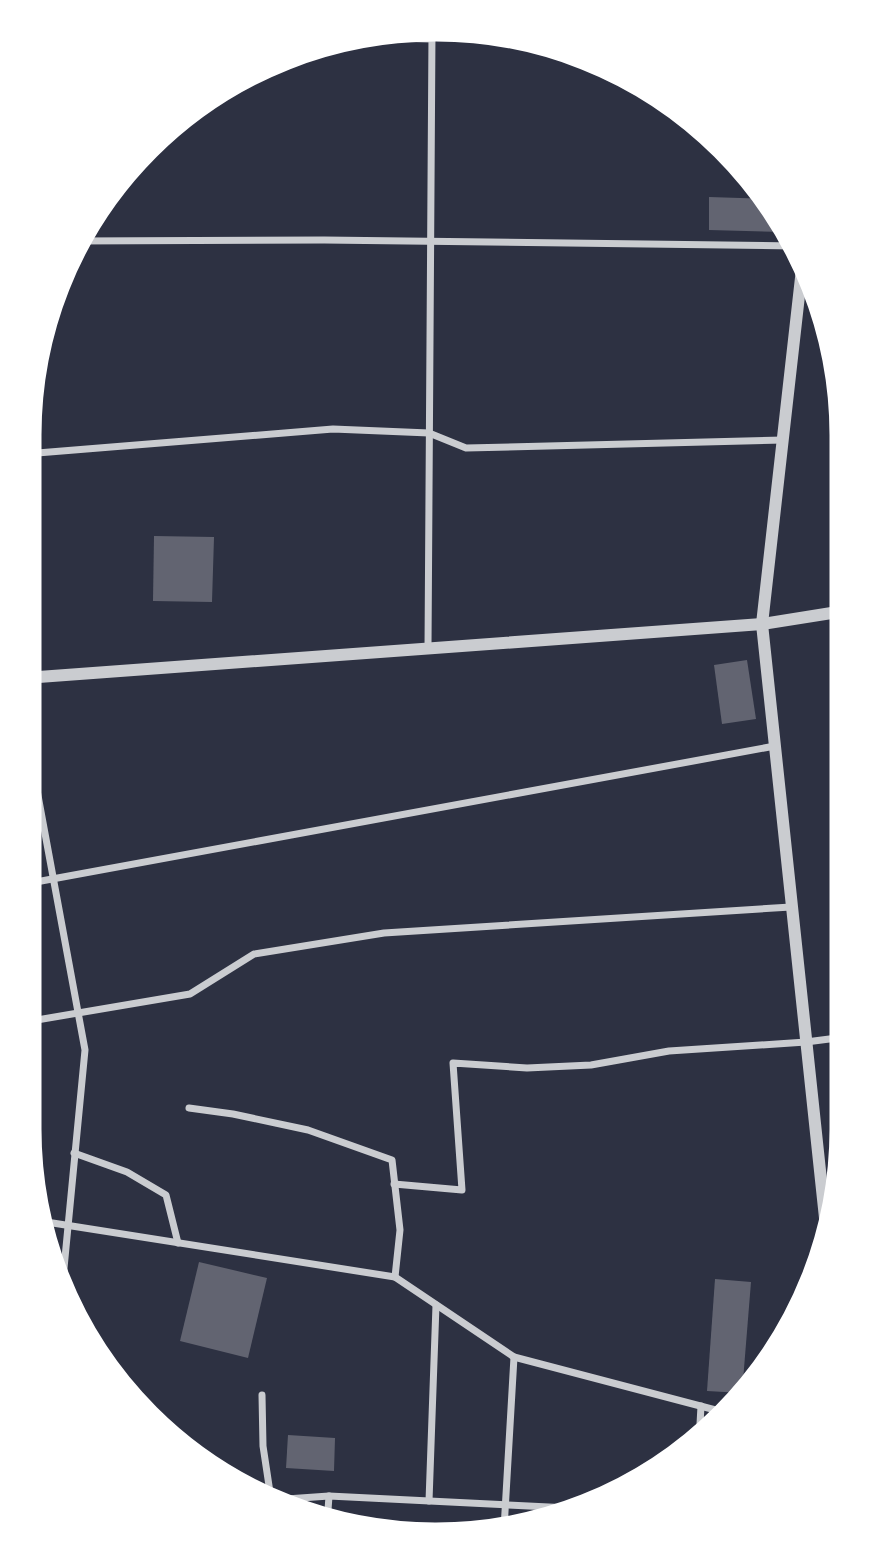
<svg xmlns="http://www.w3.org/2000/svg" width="871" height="1564" font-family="'Sofia Sans Condensed',sans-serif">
	<rect width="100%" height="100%" fill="#2d3142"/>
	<g fill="#626471">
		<path d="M709 197 770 199 785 223V232L709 230Z"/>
		<path d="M154 536 214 537 212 602 153 601Z"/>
		<path d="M747 660 756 719 722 724 714 665Z"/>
		<path d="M199 1262 267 1278 248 1358 180 1341Z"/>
		<path d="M715 1279 751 1282 742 1393 707 1391Z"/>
		<path d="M288 1435 335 1438 334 1471 286 1468Z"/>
	</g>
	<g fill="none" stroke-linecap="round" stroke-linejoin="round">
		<g stroke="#caccd0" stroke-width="7">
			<path d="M349 37 431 39"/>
			<path d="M329 39 332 38"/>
			<path d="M75 241 324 240 796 246"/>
			<path d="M25 454 333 429 429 433 466 448 783 440"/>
			<path d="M428 648 432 32"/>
			<path d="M25 725 85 1050 62 1289"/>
			<path d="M25 884 775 746"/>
			<path d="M25 1022 190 994 254 954 384 933 791 907"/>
			<path d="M189 1108 233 1114 308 1130 392 1160 400 1230 395 1277"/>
			<path d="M74 1153 127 1172 166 1195 178 1243"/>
			<path d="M394 1184 462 1190 453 1063 527 1068 591 1065 669 1051 806 1042 845 1037"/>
			<path d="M40 1221 395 1277 514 1357 727 1413"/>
			<path d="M262 1395 263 1446 271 1499"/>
			<path d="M699 1442 701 1406"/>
			<path d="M272 1500 329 1496"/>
			<path d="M429 1501 436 1305"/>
			<path d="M327 1524 329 1496 590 1509"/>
			<path d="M504 1529 514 1357"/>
		</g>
		<g stroke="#caccd0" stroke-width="12">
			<path d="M803 260 762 624 828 1246"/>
			<path d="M25 678 762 624 844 611"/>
		</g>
	</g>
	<path d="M0 0H871V1564H0ZM435 37H436A398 398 0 0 1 834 435V1129A398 398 0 0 1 436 1527H435A398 398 0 0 1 37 1129V435A398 398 0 0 1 435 37Z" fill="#fff" fill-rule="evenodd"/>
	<path fill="none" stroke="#fff" stroke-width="9" d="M435 37H436A398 398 0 0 1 834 435V1129A398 398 0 0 1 436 1527H435A398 398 0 0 1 37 1129V435A398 398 0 0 1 435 37Z"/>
</svg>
